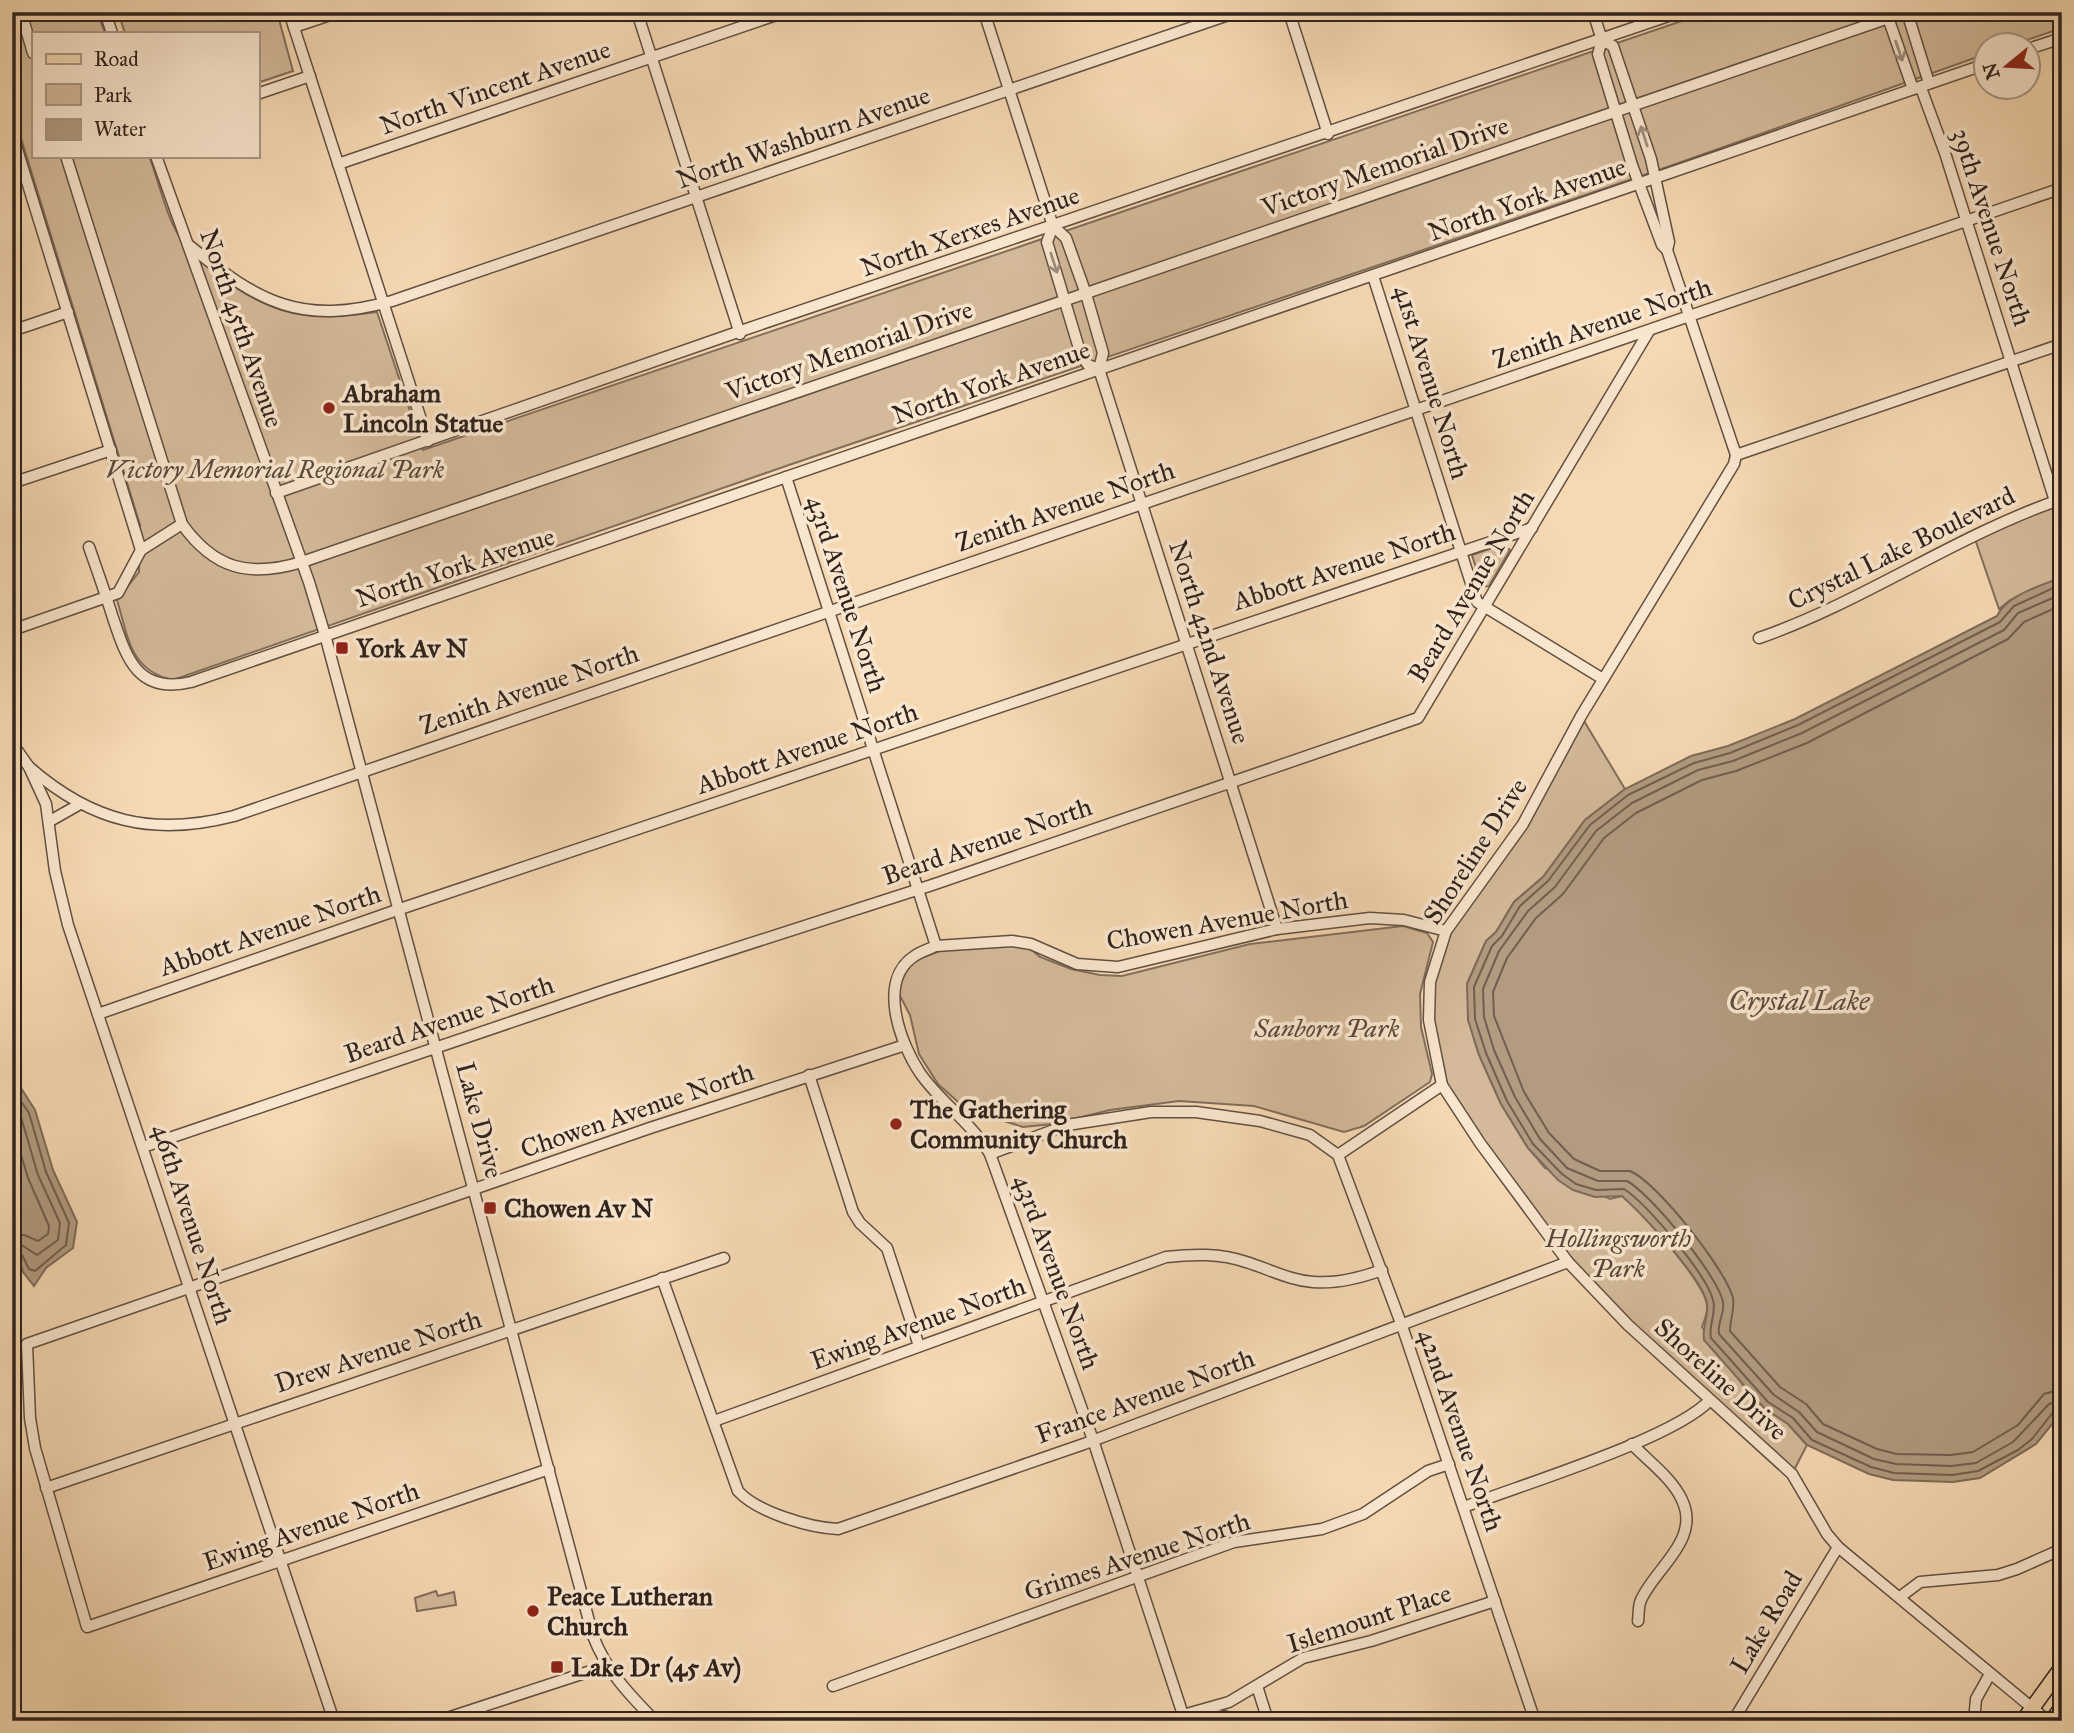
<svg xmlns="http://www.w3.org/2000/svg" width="2074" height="1733" font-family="'IM FELL Great Primer',serif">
	<rect width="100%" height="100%" fill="#f6d9b3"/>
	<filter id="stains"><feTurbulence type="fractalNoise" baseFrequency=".00286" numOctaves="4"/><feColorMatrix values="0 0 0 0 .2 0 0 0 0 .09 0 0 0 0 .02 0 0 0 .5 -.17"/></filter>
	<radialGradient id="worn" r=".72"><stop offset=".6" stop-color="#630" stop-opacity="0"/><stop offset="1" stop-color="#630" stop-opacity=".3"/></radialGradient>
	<g fill="#d4ba9a" stroke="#826e5c" stroke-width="2">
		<path d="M12 12H97L105 33H33V156H149C159 181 165 213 179 236 188 252 203 263 217 274 272 317 309 322 377 312L423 450 1708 12H2062V28L2012 45 1986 46V54L1653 172 786 466 173 680C130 671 128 637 117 600L139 572 140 525 12 109Z"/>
		<path d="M118 12H277L293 71 257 83V33H125Z"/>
		<path d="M2062 499V577L2010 600 1999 609 1974 536Z"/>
		<path d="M1503 544 1510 550 1489 586 1482 587 1472 555Z"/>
		<path d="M1581 716 1625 789 1585 820 1543 877 1514 902 1496 932 1486 941 1467 984 1474 1039 1479 1055 1501 1104 1528 1148 1545 1168 1610 1199 1622 1196C1641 1212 1706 1283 1707 1306 1708 1313 1704 1321 1702 1327L1748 1392 1764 1408 1788 1424 1807 1445 1792 1474 1568 1262 1442 1085 1428 996 1446 931 1486 877Z"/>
		<path d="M1403 926 1427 933 1433 942 1420 994 1421 1027 1432 1074 1430 1082 1364 1126 1344 1132 1254 1106 1179 1101 1110 1110 1053 1124 1023 1127 966 1109 938 1084 919 1054 910 1015 899 994 901 972 907 964 942 950 998 945 1028 947 1040 957 1071 969 1100 975 1122 976 1250 944Z"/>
		<path d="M436 1591 438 1596 454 1592 456 1605 417 1611 415 1598Z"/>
	</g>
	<g fill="#b29b80" stroke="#7e6b58" stroke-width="2">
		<path d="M2062 577V1412L2036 1444 1980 1478 1953 1482 1893 1480 1869 1474 1807 1445 1788 1424 1764 1408 1704 1340C1702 1327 1709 1315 1707 1303 1702 1278 1642 1214 1622 1196L1595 1197 1573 1190 1558 1180 1528 1148 1501 1104 1479 1055 1468 1020 1467 984 1486 941 1496 932 1514 902 1543 877 1585 820 1625 789 1691 756 1728 746 1795 719 1997 616C2007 595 2040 586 2062 577Z"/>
		<path d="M12 1074 35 1110 53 1170 77 1222 73 1248 46 1268 34 1286 23 1272 19 1260 12 1262Z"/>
	</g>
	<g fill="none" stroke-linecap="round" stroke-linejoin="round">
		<g stroke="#705f4e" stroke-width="2">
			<path d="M2062 584 2014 606 2000 622 1798 725 1730 753 1694 763 1628 795 1590 825 1548 881 1520 906 1502 936 1492 946 1474 987 1475 1019 1486 1053 1507 1101 1533 1144 1562 1174 1576 1184 1596 1190 1624 1189C1647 1204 1707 1275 1713 1300 1717 1313 1708 1325 1711 1338L1768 1402 1793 1418 1812 1440 1871 1467 1894 1473 1952 1475 1978 1471 2018 1450 2032 1439 2054 1411 2062 1409"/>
			<path d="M2062 594 2018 613 2004 630 1802 733 1733 761 1698 770 1632 803 1596 831 1555 887 1528 911 1499 951 1483 989 1484 1017 1494 1050 1515 1097 1540 1139 1567 1168 1598 1181H1627C1650 1193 1718 1276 1723 1302 1725 1313 1717 1323 1719 1334L1774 1395 1799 1412 1817 1432 1874 1459 1896 1464 1951 1466 1976 1463 2013 1442 2049 1404 2062 1400"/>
			<path d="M2062 605 2024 622 2008 639 1807 743 1736 771 1702 780 1636 813 1604 838 1563 894 1536 918 1507 958 1493 992 1494 1016 1524 1092 1549 1133 1574 1159 1600 1171H1630C1657 1182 1726 1270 1733 1298 1735 1309 1730 1320 1730 1331L1780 1387 1806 1404 1823 1424 1877 1449 1897 1454 1951 1455 1973 1452 2018 1425 2044 1394 2062 1389"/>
			<path d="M12 1088 29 1113 46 1172 69 1223 66 1245 35 1271 29 1269 22 1255 12 1254"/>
			<path d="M12 1104 21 1117 38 1175 60 1223 58 1240 37 1255 23 1246 12 1245"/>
			<path d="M12 1125 28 1178 49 1226 48 1234 38 1241 24 1235H12"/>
		</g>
		<defs>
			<g id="minor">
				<path d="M21 12 33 53"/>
				<path d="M105 12 112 33"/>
				<path d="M289 12 428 441"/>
				<path d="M637 12 740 334"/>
				<path d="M984 12 1053 226 1066 238 1086 294 1103 353 1099 369 1277 929"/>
				<path d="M1289 12 1328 134"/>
				<path d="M1593 12 1602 40 1598 54 1632 165 1662 245 1667 250 1736 455"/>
				<path d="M1886 12 1913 89"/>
				<path d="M1907 12 1929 83"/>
				<path d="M294 27 339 12"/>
				<path d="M1602 40 1613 46 1651 159 1669 242 1667 250"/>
				<path d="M2028 49 2062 38"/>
				<path d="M1921 88 1945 153 2055 501"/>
				<path d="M257 94 310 76"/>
				<path d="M12 133 141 550"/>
				<path d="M66 156 182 524C214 569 249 578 302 562L1906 12"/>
				<path d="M156 156 309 582 325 635 593 1636C607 1672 629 1694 655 1721"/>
				<path d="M338 164 785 12"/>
				<path d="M1053 226 1047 242 1081 355 1088 365 1099 369"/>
				<path d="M190 246C259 303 302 326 392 301L1237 12"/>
				<path d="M1373 276 1477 602 1603 679"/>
				<path d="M12 331 68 312"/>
				<path d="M1736 455 1734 464 1581 716 1523 824 1446 931 1430 982 1429 1020 1442 1085 1480 1143 1568 1262 1628 1325 1792 1474 1827 1534 1838 1547 2048 1721"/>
				<path d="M1736 455 2062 344"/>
				<path d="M786 477 936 946C929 949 922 951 916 955 876 979 900 1043 920 1073 941 1103 971 1122 990 1154L1093 1440 1185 1721"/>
				<path d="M12 483 111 450"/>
				<path d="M276 493 732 334 1680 12"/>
				<path d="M89 547C97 570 105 592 112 615 126 657 137 695 191 682L1986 64"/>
				<path d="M12 630 118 593 141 550 182 524"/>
				<path d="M1759 638C1863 602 1955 536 2059 500"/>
				<path d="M12 743 29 767 46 804 55 871 68 925 334 1721"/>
				<path d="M29 767C92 822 153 837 234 816L2062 188"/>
				<path d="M50 821 80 804"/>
				<path d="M936 946 1012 941 1031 944 1077 964 1118 967 1277 929 1370 918 1404 920 1446 931"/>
				<path d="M98 1014 400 909 1532 528"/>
				<path d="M809 1075 853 1212 860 1223 887 1248 919 1346"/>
				<path d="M143 1147 606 990 932 885 1418 718 1649 331"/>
				<path d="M990 1154 1067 1125 1151 1112H1196L1260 1121 1310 1135 1338 1155 1442 1085"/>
				<path d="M1338 1155 1402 1326 1535 1721"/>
				<path d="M662 1278 738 1491C757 1512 810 1528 838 1529L1084 1444 1568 1262"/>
				<path d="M714 1421 1166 1257C1193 1254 1220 1253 1246 1262 1269 1269 1289 1280 1313 1282 1337 1284 1360 1278 1382 1270"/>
				<path d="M1632 1444C1648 1461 1673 1479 1682 1500 1701 1540 1655 1568 1641 1600 1638 1606 1639 1615 1638 1621"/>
				<path d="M549 1469 87 1627 35 1448 30 1418 27 1344 650 1128 905 1045"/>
				<path d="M46 1488 724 1258"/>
				<path d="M1464 1507C1520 1485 1674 1439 1710 1400"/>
				<path d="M1900 1597 1920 1582 1998 1575 2017 1569 2062 1549"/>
				<path d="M2061 1643 2062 1642"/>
				<path d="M833 1686 1234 1542 1322 1529 1363 1514 1428 1471 1449 1464"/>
				<path d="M1257 1686 1268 1721"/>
				<path d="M1183 1715 1229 1702 1303 1658 1371 1641 1495 1601"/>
				<path d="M438 1721 606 1666"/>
				<path d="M1168 1721C1190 1713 1216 1711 1238 1721"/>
				<path d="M1733 1721 1838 1547"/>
				<path d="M1974 1721 1976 1699 1990 1674"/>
			</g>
			<g id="major">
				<path d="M2023 1721 2062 1667"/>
				<path d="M2052 1721 2062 1707"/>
			</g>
		</defs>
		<use href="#minor" stroke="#615042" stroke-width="13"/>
		<use href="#major" stroke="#2f231d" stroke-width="17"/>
		<use href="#minor" stroke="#f9e6ce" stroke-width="10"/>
		<use href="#major" stroke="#f6d9b3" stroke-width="14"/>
	</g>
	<defs><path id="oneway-shaft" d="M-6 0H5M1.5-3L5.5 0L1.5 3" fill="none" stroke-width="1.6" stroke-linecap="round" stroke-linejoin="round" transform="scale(1.75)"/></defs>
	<g stroke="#9e8e7e">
		<use href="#oneway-shaft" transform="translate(1899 51) rotate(71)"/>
		<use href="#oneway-shaft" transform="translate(1644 136) rotate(-108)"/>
		<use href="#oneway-shaft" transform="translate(1054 263) rotate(72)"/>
	</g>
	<g fill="#8f2418" stroke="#f9e6ce" stroke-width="2.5">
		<circle cx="329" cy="408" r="7"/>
		<rect x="335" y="641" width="14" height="14" rx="3.5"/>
		<circle cx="896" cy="1124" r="7"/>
		<rect x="483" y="1201" width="14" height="14" rx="3.5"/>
		<circle cx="533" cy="1611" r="7"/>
		<rect x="550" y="1660" width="14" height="14" rx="3.5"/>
	</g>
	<g text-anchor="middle" stroke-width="7" stroke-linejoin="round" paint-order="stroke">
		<g font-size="26" fill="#2f231d" stroke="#f9e6ce">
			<text transform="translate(495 87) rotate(-19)" y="9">North Vincent Avenue</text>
			<text transform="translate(803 137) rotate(-19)" y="9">North Washburn Avenue</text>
			<text transform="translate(1385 166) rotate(-19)" y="9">Victory Memorial Drive</text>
			<text transform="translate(1527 199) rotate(-19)" y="9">North York Avenue</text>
			<text transform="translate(1992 227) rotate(72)" y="9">39th Avenue North</text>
			<text transform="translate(970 231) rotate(-19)" y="9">North Xerxes Avenue</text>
			<text transform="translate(1602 323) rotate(-19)" y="9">Zenith Avenue North</text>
			<text transform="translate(242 328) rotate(71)" y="9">North 45th Avenue</text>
			<text transform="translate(849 350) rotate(-19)" y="9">Victory Memorial Drive</text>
			<text transform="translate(991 382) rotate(-19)" y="9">North York Avenue</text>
			<text transform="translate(1432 382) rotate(73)" y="9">41st Avenue North</text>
			<text transform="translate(1065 506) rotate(-19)" y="9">Zenith Avenue North</text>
			<text transform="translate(1901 548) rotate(-26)" y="9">Crystal Lake Boulevard</text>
			<text transform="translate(1344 566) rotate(-18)" y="9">Abbott Avenue North</text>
			<text transform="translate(455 567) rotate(-18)" y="9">North York Avenue</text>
			<text transform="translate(1471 586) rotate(-59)" y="9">Beard Avenue North</text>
			<text transform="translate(847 594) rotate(72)" y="9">43rd Avenue North</text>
			<text transform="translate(1210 642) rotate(72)" y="9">North 42nd Avenue</text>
			<text transform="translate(529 689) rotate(-19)" y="9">Zenith Avenue North</text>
			<text transform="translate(807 748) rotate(-19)" y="9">Abbott Avenue North</text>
			<text transform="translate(987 841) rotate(-19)" y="9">Beard Avenue North</text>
			<text transform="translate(1475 851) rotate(-57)" y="9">Shoreline Drive</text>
			<text transform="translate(1227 920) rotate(-10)" y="9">Chowen Avenue North</text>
			<text transform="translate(270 930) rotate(-19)" y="9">Abbott Avenue North</text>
			<text transform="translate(449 1019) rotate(-19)" y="9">Beard Avenue North</text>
			<text transform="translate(637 1110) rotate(-19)" y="9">Chowen Avenue North</text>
			<text transform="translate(480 1120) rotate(75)" y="9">Lake Drive</text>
			<text transform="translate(193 1224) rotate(72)" y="9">46th Avenue North</text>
			<text transform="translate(1057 1272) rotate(70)" y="9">43rd Avenue North</text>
			<text transform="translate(918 1323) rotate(-20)" y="9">Ewing Avenue North</text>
			<text transform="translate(378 1351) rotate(-18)" y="9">Drew Avenue North</text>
			<text transform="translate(1721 1379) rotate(42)" y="9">Shoreline Drive</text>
			<text transform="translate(1145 1396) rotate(-20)" y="9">France Avenue North</text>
			<text transform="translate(1461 1430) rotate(71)" y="9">42nd Avenue North</text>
			<text transform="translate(311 1526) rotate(-19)" y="9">Ewing Avenue North</text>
			<text transform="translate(1137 1556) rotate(-18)" y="9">Grimes Avenue North</text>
			<text transform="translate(1369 1618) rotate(-18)" y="9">Islemount Place</text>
			<text transform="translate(1766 1622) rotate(-59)" y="9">Lake Road</text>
		</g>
		<g font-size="26" font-weight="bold" fill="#2f231d" stroke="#f9e6ce" text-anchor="start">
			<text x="343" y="402">Abraham<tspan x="343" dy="30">Lincoln Statue</tspan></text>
			<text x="356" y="657">York Av N</text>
			<text x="910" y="1118">The Gathering<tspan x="910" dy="30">Community Church</tspan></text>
			<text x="504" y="1217">Chowen Av N</text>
			<text x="547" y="1605">Peace Lutheran<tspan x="547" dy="30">Church</tspan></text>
			<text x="571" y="1676">Lake Dr (45 Av)</text>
		</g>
		<g font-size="26" font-style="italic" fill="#58493c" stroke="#f9e6ce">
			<text x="275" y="478">Victory Memorial Regional Park</text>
			<text x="1327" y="1037">Sanborn Park</text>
			<text x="1618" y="1247">Hollingsworth<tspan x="1618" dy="30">Park</tspan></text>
		</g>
		<g font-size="28" font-style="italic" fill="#5d4d40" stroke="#f9e6ce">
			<text x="1799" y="1010">Crystal Lake</text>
		</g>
	</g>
	<rect width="2074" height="1733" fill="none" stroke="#f6d9b3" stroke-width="42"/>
	<rect x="14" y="14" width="2046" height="1705" fill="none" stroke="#2f231d" stroke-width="3.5"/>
	<rect x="21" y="21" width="2032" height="1691" fill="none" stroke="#2f231d" stroke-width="2"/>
	<rect x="32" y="32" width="228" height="126" fill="#f9e6ce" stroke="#a89887" stroke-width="2"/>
	<rect x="46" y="54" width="35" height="10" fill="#f6d9b3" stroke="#a89887" stroke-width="2"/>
	<text x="94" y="66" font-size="21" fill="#2f231d">Road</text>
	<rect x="46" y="84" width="35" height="21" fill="#d4ba9a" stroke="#a89887" stroke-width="2"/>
	<text x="94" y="102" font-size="21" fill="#2f231d">Park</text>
	<rect x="46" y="119" width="35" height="21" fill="#b29b80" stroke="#a89887" stroke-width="2"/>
	<text x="94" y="136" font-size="21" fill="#2f231d">Water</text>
	<g transform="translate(2007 66) rotate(252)"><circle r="33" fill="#f9e6ce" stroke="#a89887" stroke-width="2"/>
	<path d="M0-5L12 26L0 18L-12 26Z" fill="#8f2418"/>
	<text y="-10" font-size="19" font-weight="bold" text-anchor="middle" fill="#2f231d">N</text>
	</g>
	<rect width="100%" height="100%" filter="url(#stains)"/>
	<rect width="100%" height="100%" fill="url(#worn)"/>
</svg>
